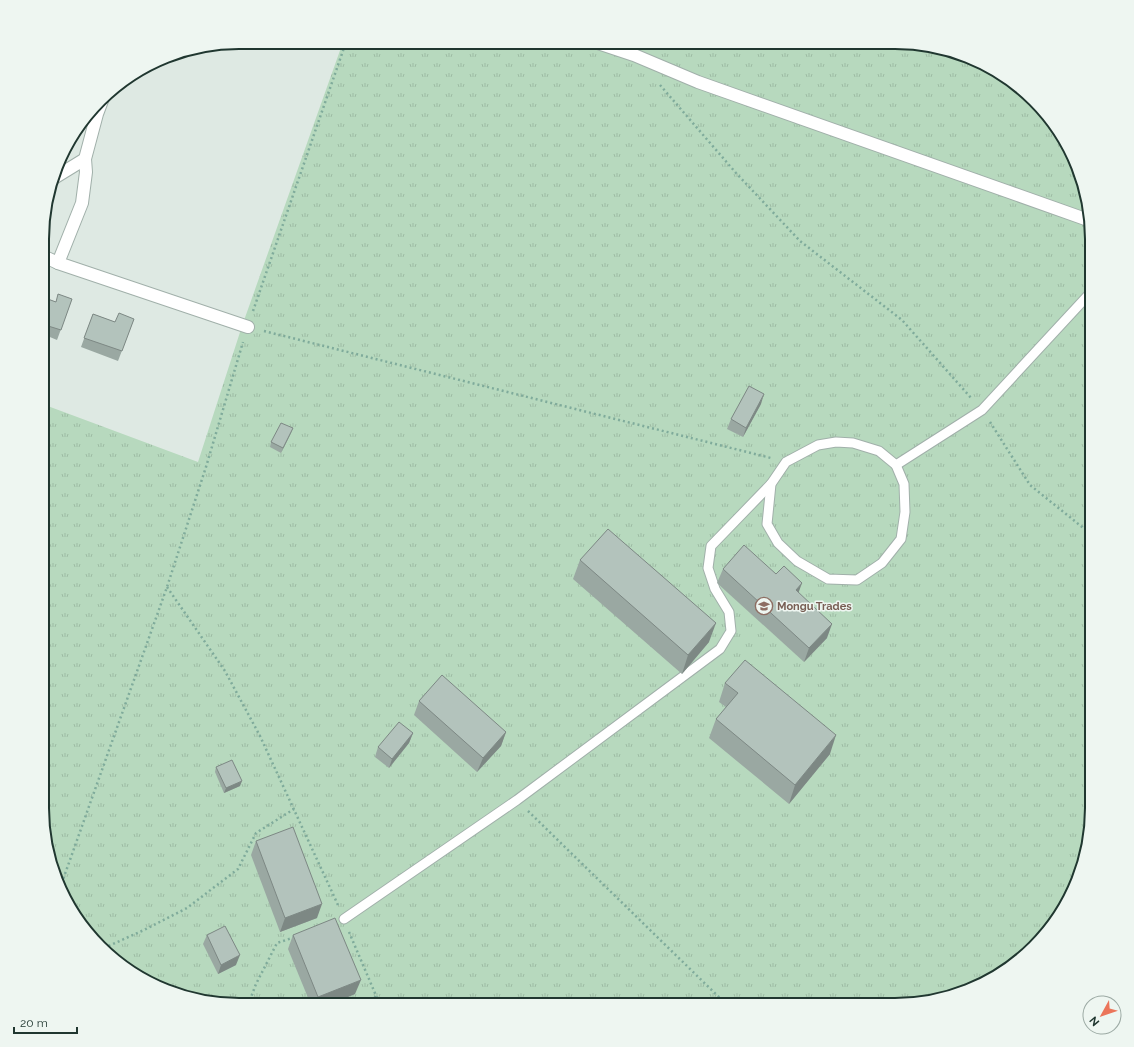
<svg xmlns="http://www.w3.org/2000/svg" width="1134" height="1047" font-family="Raleway,sans-serif">
	<defs>
		<pattern id="grass-tufts" width="24" height="20" patternUnits="userSpaceOnUse"><rect width="24" height="20" fill="#b7d9be"/><path d="M3 7l-1-3M5 7V3M7 7l1-3M15 17l-1-3M17 17v-4M19 17l1-3" fill="none" stroke="#9dbba4"/></pattern>
	</defs>
	<rect width="100%" height="100%" fill="#dee9e3"/>
	<path fill="url(#grass-tufts)" d="M343 42H908L982 62 1043 109 1077 163 1092 226V808L1072 895 1025 956 970 990 908 1005H239L152 985 91 938 57 883 42 821 45 405 198 462 242 326Z"/>
	<g fill="none" stroke-linecap="round" stroke-linejoin="round">
		<defs>
			<g id="service">
				<path d="M836 442 853 443 879 451 896 465 904 484 905 512 901 539 882 563 857 580 828 579 797 561 778 543 767 524 771 484 786 462 818 445Z"/>
				<path d="M896 465 982 410 1092 291"/>
				<path d="M344 919 517 800 720 649 731 631 729 612 715 589 708 568 711 546 771 484"/>
			</g>
			<g id="minor">
				<path d="M595 42 634 55 698 82 1091 221"/>
				<path d="M54 178 85 159"/>
				<path d="M45 257 58 263 248 327"/>
				<path d="M58 263 82 203 86 172 85 159 97 114 103 98"/>
			</g>
		</defs>
		<use href="#service" stroke="#a1b0aa" stroke-width="11"/>
		<use href="#minor" stroke="#a1b0aa" stroke-width="14"/>
		<g stroke="#7fab9b" stroke-width="2.5" stroke-dasharray="2 3" stroke-linecap="butt">
			<path d="M660 85 736 173 800 241 902 320 972 399"/>
			<path d="M253 311 346 42"/>
			<path d="M264 331 771 458"/>
			<path d="M990 422 1030 485 1092 535"/>
			<path d="M167 587 225 671 260 736 338 905"/>
			<path d="M528 811 727 1005"/>
			<path d="M60 888 167 587 206 467 243 342"/>
			<path d="M349 932 380 1005"/>
			<path d="M104 948 144 930 187 908 238 869 256 833 294 809"/>
			<path d="M375 996 377 1005"/>
			<path d="M248 1005 256 984 277 943 295 937"/>
		</g>
		<use href="#service" stroke="#fff" stroke-width="9"/>
		<use href="#minor" stroke="#fff" stroke-width="12"/>
	</g>
	<g fill="#9aa8a2">
		<path d="M45 298 56 302 72 299 57 340 45 335Z"/>
		<path d="M93 314 115 322 134 319 118 361 81 347Z"/>
		<path d="M761 404 743 437 727 429 731 419Z"/>
		<path d="M293 428 281 453 270 447 271 442Z"/>
		<path d="M580 560 709 642 682 674 573 579Z"/>
		<path d="M723 569 776 574 799 593 827 638 804 662 717 583Z"/>
		<path d="M725 683 830 754 789 804 709 738 716 719 726 707 719 702Z"/>
		<path d="M419 701 506 732 501 746 477 772 414 715Z"/>
		<path d="M413 733 409 743 389 768 375 757 378 747Z"/>
		<path d="M216 767 240 786 224 793 215 772Z"/>
		<path d="M256 841 317 918 280 932 251 855Z"/>
		<path d="M207 935 236 965 218 974 203 944Z"/>
		<path d="M293 935 355 994 329 1005H311L288 949Z"/>
	</g>
	<g fill="#7d8884">
		<path d="M764 394 761 404 743 437 746 428Z"/>
		<path d="M293 428 291 433 281 453 283 448Z"/>
		<path d="M802 583 797 597 796 590Z"/>
		<path d="M716 623 709 642 682 674 688 655Z"/>
		<path d="M832 624 827 638 804 662 809 648Z"/>
		<path d="M506 732 501 746 477 772 483 758Z"/>
		<path d="M413 733 409 743 389 768 392 759Z"/>
		<path d="M836 735 830 754 789 804 795 785Z"/>
		<path d="M242 781 240 786 224 793 226 788Z"/>
		<path d="M322 904 317 918 280 932 285 918Z"/>
		<path d="M240 955 236 965 218 974 221 965Z"/>
		<path d="M361 980 355 994 329 1005H316L318 997Z"/>
	</g>
	<g fill="#b3c3bc" stroke="#7d8884">
		<path d="M58 294 72 299 61 330 45 325V298L56 302Z"/>
		<path d="M119 313 134 319 122 351 84 338 93 314 115 322Z"/>
		<path d="M749 386 764 394 746 428 731 419Z"/>
		<path d="M281 423 293 428 283 448 271 442Z"/>
		<path d="M608 529 716 623 688 655 580 560Z"/>
		<path d="M744 545 776 574 784 566 802 583 796 590 832 624 809 648 723 569Z"/>
		<path d="M745 660 836 735 795 785 716 719 738 693 725 683Z"/>
		<path d="M442 675 506 732 483 758 419 701Z"/>
		<path d="M399 722 413 733 392 759 378 747Z"/>
		<path d="M232 760 242 781 226 788 216 767Z"/>
		<path d="M293 827 322 904 285 918 256 841Z"/>
		<path d="M335 918 361 980 318 997 293 935Z"/>
		<path d="M225 926 240 955 221 965 207 935Z"/>
	</g>
	<defs>
		<symbol id="university-ring" viewBox="-11 -11 22 22"><circle r="9.5" fill="#eef6f1" stroke="#8d6e63" stroke-width="1.5"/><path d="M0-5L7-2L0 1L-7-2ZM-4 1L0 2.5L4 1V4Q0 6-4 4Z" fill="#8d6e63"/></symbol>
	</defs>
	<g fill-rule="evenodd">
		<use href="#university-ring" x="754" y="596" width="20" height="20"/>
	</g>
	<g text-anchor="middle" stroke-width="3" stroke-linejoin="round" paint-order="stroke">
		<g font-size="11" font-weight="bold" fill="#785e54" stroke="#eef6f1" text-anchor="start">
			<text x="777" y="610">Mongu Trades</text>
		</g>
	</g>
	<path d="M0 0H1134V1047H0ZM239 49H895A190 190 0 0 1 1085 239V808A190 190 0 0 1 895 998H239A190 190 0 0 1 49 808V239A190 190 0 0 1 239 49Z" fill="#eef6f1" fill-rule="evenodd"/>
	<path fill="none" stroke="#203730" stroke-width="2" d="M239 49H895A190 190 0 0 1 1085 239V808A190 190 0 0 1 895 998H239A190 190 0 0 1 49 808V239A190 190 0 0 1 239 49Z"/>
	<g transform="translate(1102 1015) rotate(230)"><circle r="19" fill="#eef6f1" stroke="#9caaa4"/>
	<path d="M0-3L7 15L0 10L-7 15Z" fill="#eb755a"/>
	<text y="-6" font-size="11" font-weight="bold" text-anchor="middle" fill="#203730">N</text>
	</g>
	<path d="M14 1027v6h63v-6" fill="none" stroke="#203730" stroke-width="2"/>
	<text x="20" y="1027" font-size="12" fill="#203730" stroke="#eef6f1" stroke-width="3" paint-order="stroke">20 m</text>
</svg>
